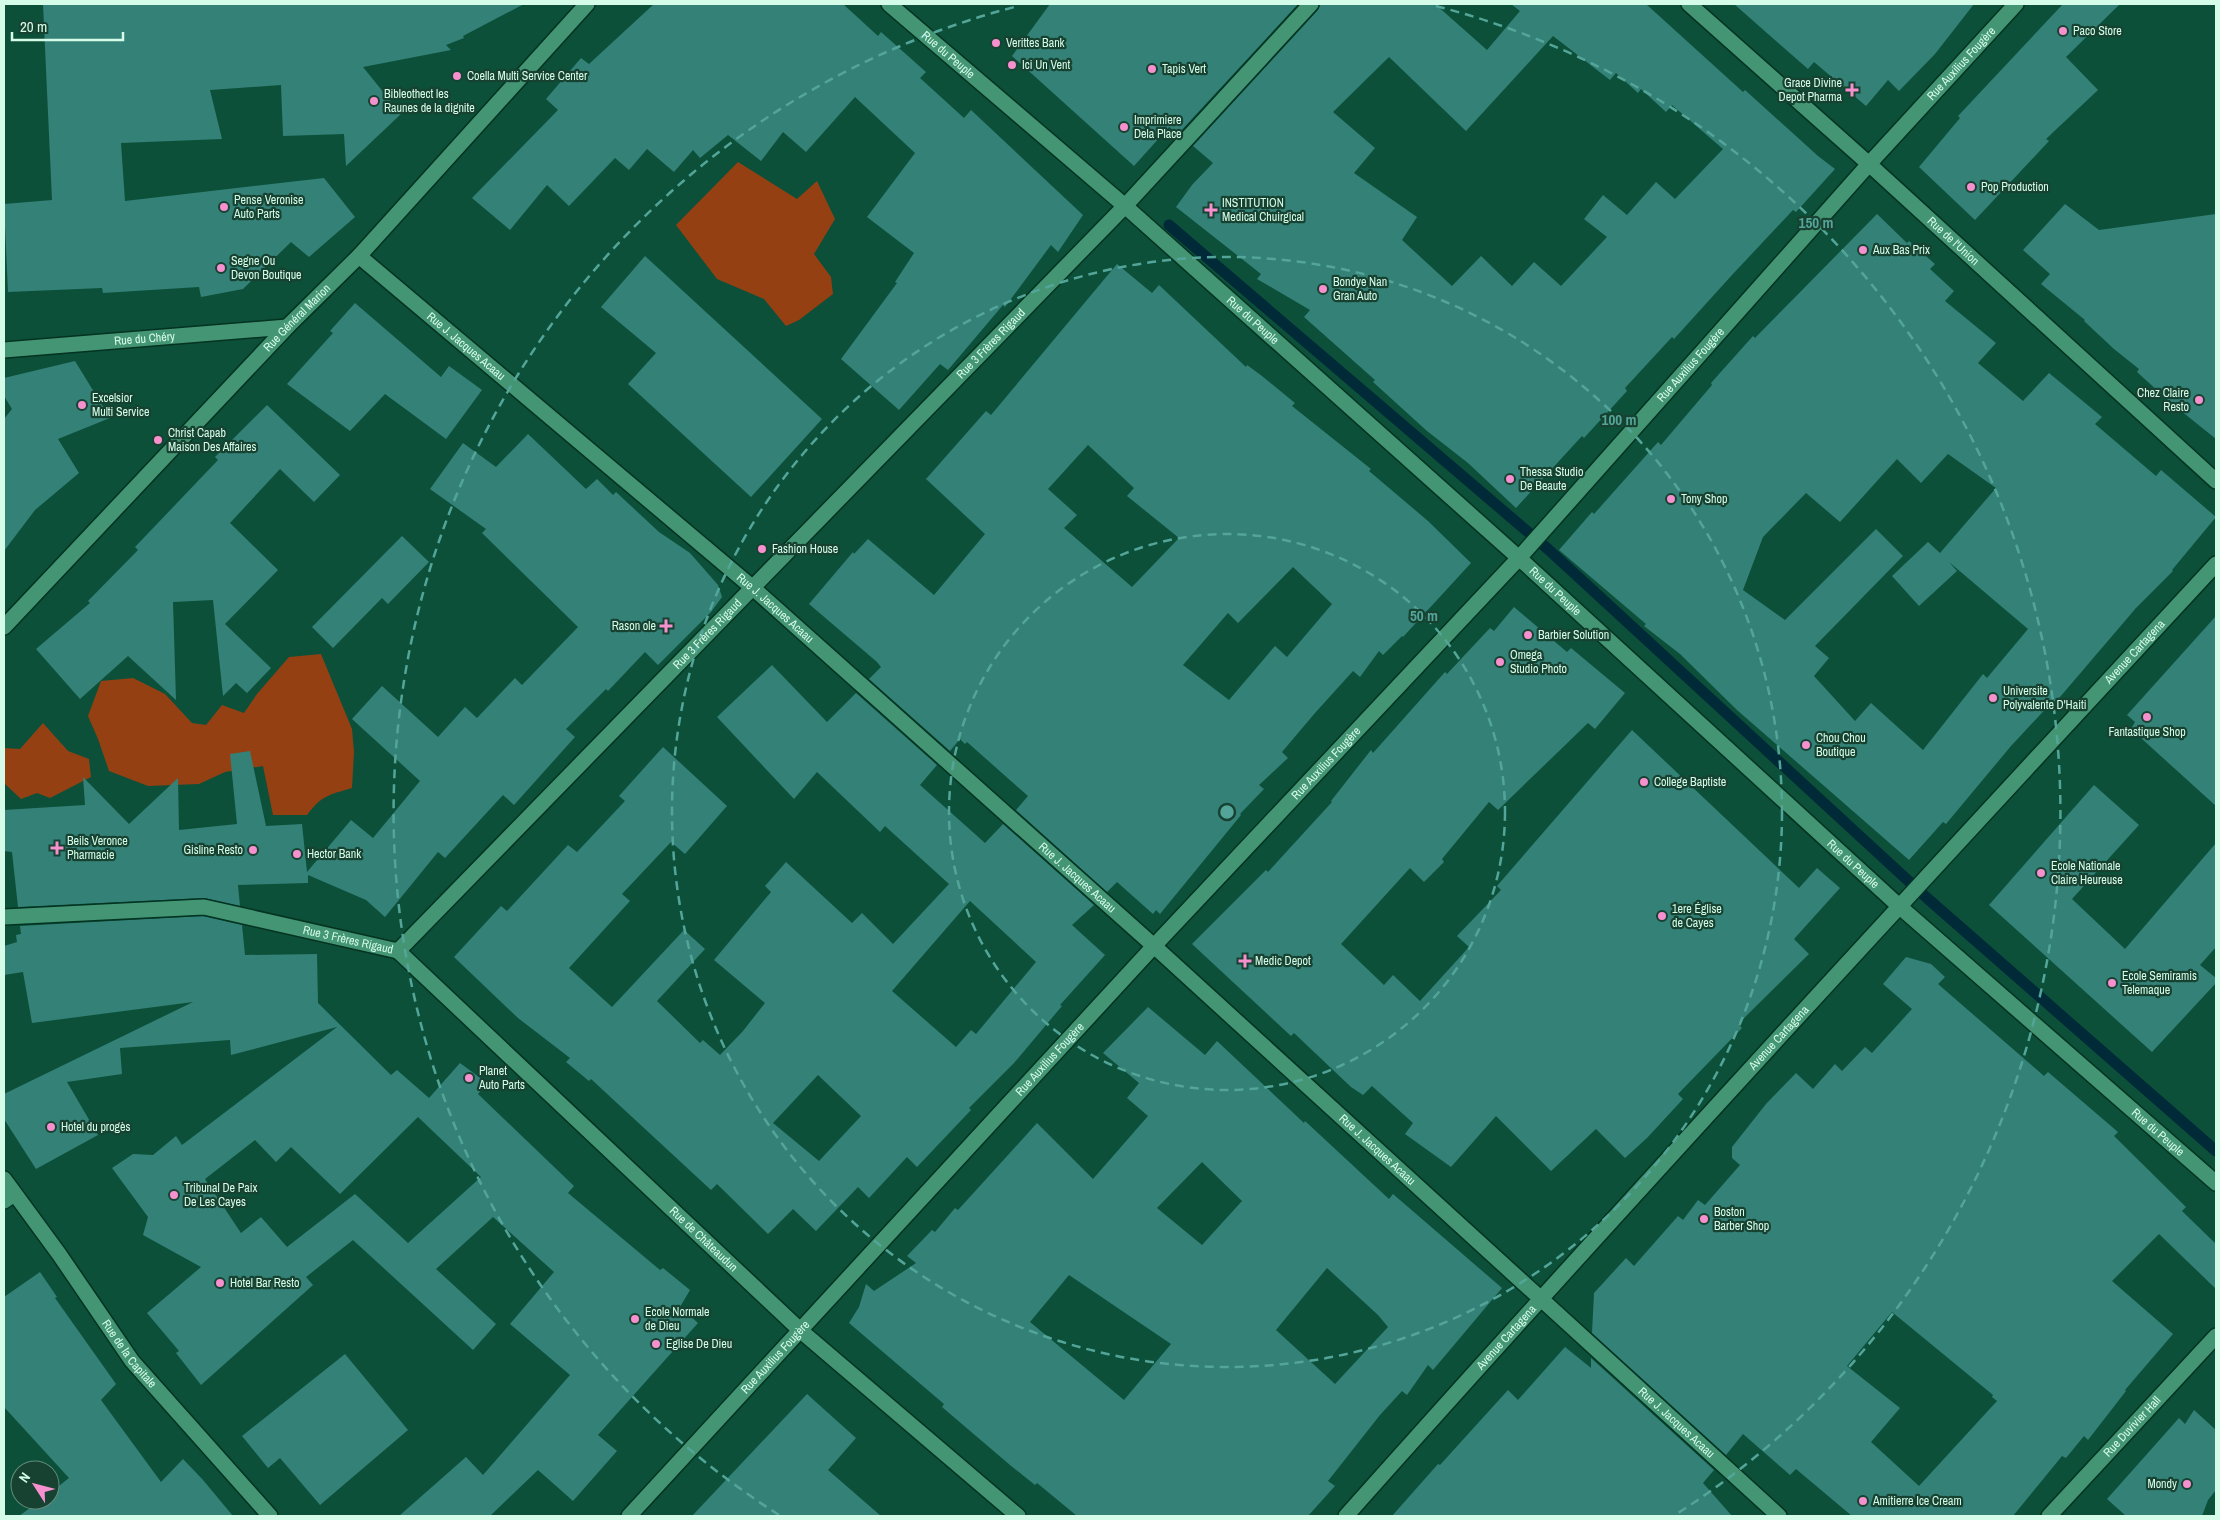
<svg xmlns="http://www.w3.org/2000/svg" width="2220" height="1520" font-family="'Archivo Narrow',sans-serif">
	<rect width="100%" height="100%" fill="#0c5039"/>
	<g fill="#944013">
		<path d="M738 162 797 199 817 181 835 219 814 254 831 277 833 294 799 320 786 326 764 299 717 279 676 225Z"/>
		<path d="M321 654 352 729 354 752 352 788C329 795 322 795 307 815H273L263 766 225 772 199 784 148 786 109 771 98 739 88 716 101 681 133 678 165 694 192 723 206 725 222 705 244 713 257 694 289 657Z"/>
		<path d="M43 723 68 751 89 759 91 777 50 798 37 793 21 799 4 783V748L20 749Z"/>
	</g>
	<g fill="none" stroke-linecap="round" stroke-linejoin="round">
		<path stroke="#002a38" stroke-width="11" d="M1169 225 1549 550 1927 898 2216 1151"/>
	</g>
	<g fill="#348178" fill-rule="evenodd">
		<path d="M43 4H524L463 36 464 38 446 45 451 50 363 67 401 114 346 166 344 134 283 136 281 85 210 90 222 139 121 143 125 201 324 178 355 217 309 257 291 242 243 289 201 297 199 287 103 293 102 288 8 292 4 204 52 200Z"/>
		<path d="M654 4H843L878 36 881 32 926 72 920 78 964 118 971 110 1083 215 1058 252 1051 245 1005 307 1003 305 948 370 940 364 899 410 841 359 897 283 895 282 914 253 867 217 915 153 855 97 806 152 783 132 761 161 728 135 700 158 693 150 674 172 647 149 629 170 615 158 569 206 547 185 510 230 472 198 558 110 546 99 581 58 589 64Z"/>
		<path d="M1050 4H1298L1178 134 1169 127 1134 166 1012 56Z"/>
		<path d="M1320 4H1435L1487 50 1520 11 1511 4H1646L1743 92 1745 90 1818 156 1835 169 1796 212 1793 210 1732 275 1674 339 1672 337 1625 388 1627 391 1584 438 1582 436 1516 508 1468 463 1427 431 1373 382 1375 380 1304 317 1310 310 1257 279 1261 274 1176 207 1192 185 1213 163 1193 146 1318 10ZM1553 36 1610 80 1616 73 1638 93 1641 89 1666 112 1672 105 1723 149 1675 199 1656 182 1627 215 1603 195 1584 219 1607 237 1561 286 1534 262 1512 286 1481 256 1452 286 1402 240 1417 217 1354 173 1375 148 1333 112 1389 57 1466 131Z"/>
		<path d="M1734 4H1974L1935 54 1899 91 1888 80 1866 106 1814 62 1808 69Z"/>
		<path d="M2063 4H2120L2066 57 2098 90 2046 139 2049 141 1975 220 1919 167 1960 118 1958 116Z"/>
		<path d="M2065 204 2099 230 2216 214V439L2170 402 2137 372 2139 369 2114 349 2084 321 2085 320 2041 284 2050 274 2023 250Z"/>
		<path d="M1877 214 1907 243 1909 241 1935 264 1930 269 1954 291 1945 301 1996 343 1978 363 2023 401 2049 373 2102 417 2095 424 2156 476 2161 470 2216 517 2172 570 2173 571 2136 608 2054 704 2052 702 2011 746 1946 824 1943 822 1909 860 1737 710 1680 654 1644 626 1646 624 1559 550 1592 512 1594 514 1658 442 1661 445 1712 385 1711 383 1753 336 1755 338ZM1948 454 1996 488 1940 553 1928 542 1892 576 1919 606 1957 571 1949 562 2028 629 1987 678 1983 674 1923 750 1871 703 1855 721 1814 676 1829 658 1815 646 1903 556 1876 529 1785 620 1743 590 1763 537 1806 493 1840 522 1897 459 1921 483Z"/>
		<path d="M645 256 822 419 751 497 628 384 656 353 601 307Z"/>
		<path d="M1117 264 1152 293 1159 285 1246 367 1247 365 1262 376 1295 403 1292 406 1371 469 1369 471 1428 521 1471 563 1403 637 1402 636 1383 655 1379 651 1360 677 1353 671 1315 713 1282 752 1288 758 1259 785 1264 789 1240 814 1241 815 1160 914 1156 910 1153 914 1117 882 1107 892 1016 810 1028 796 967 742 965 744 960 739 950 751 869 679 881 667 877 662 809 604 853 552 854 554 868 539 934 595 985 534 926 479 986 411 991 415ZM1088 445 1134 488 1127 496 1179 538 1132 587 1064 528 1077 515 1048 489ZM1293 567 1332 604 1287 657 1275 646 1229 700 1183 665 1228 613 1238 623Z"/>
		<path d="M355 303 441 377 449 366 482 390 446 439 385 394 350 431 287 384 333 333 330 331Z"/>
		<path d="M75 361 110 418 58 439 79 473 35 510 4 551V419L12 409 4 396V378Z"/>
		<path d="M267 405 340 475 314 502 280 469 230 523 278 570 225 624 271 668 247 693 236 683 223 696 213 600 173 602 176 700 128 656 80 699 36 649 90 603 88 601 138 550 135 547 218 460 215 457Z"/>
		<path d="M528 434 586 489 597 479 613 495 616 492 659 532 690 553 718 585 722 597 711 612 658 665 645 652 608 691 606 689 566 729 575 737 514 805 503 795 445 858 438 852 385 917 366 900 308 875V883L238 885 240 906 204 898 18 907 12 852 4 851V810L85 805 83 777 129 824 178 778 179 830 237 824 230 754 250 751 266 826 302 824 307 872 351 820 373 838 420 781 352 719 382 686 438 737 465 707 477 718 515 678 522 685 578 627 482 533 486 529 430 489 463 443 496 467Z"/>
		<path d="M402 536 429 562 388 604 382 598 333 648 312 627Z"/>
		<path d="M1514 607 1567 652 1571 648 1625 693 1595 729 1588 723 1498 810 1489 802 1442 859 1444 862 1424 882 1410 868 1341 944 1384 985 1393 975 1420 1001 1469 947 1457 936 1501 890 1497 886 1632 730 1799 888 1817 868 1840 888 1794 939 1809 954 1738 1024 1742 1028 1678 1094 1683 1099 1647 1138 1625 1158 1596 1129 1551 1171 1496 1116 1451 1167 1405 1134 1413 1123 1372 1086 1363 1095 1351 1087 1294 1033 1291 1036 1192 944 1266 870 1268 872 1332 802 1331 801 1371 750 1373 753 1445 672 1447 674 1490 628 1494 631Z"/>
		<path d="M2216 616V806L2131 729 2135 722 2127 715Z"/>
		<path d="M772 665 827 722 856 693 937 765 920 785 985 843 1003 824 1094 905 1072 925 1105 955 1060 1005 1062 1006 1014 1063 969 1108 971 1110 917 1167 907 1157 869 1198 858 1187 816 1231 793 1209 768 1234 717 1184 711 1190 591 1079 589 1081 566 1062 570 1058 518 1018 454 957 501 906 507 911 568 845 577 852 625 801 619 796 663 747 727 806 685 854 671 842 622 894 630 901 569 968 612 1007 684 930 705 949 657 1001 700 1043 703 1040 720 1055 743 1031 765 1003 714 960 771 892 765 886 786 862 852 923 862 913 893 944 949 884 885 826 880 832 817 772 794 799 717 717ZM970 901 1036 962 976 1034 971 1030 956 1047 892 991ZM818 1075 861 1116 819 1161 773 1123Z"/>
		<path d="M2094 785 2139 825 2072 899 2125 949 2216 843V947L2200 965 2216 978V983L2152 1052 1989 905Z"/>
		<path d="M203 916 242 925 245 955 317 954 318 1003 391 1075 397 1070 429 1098 460 1063 487 1083 478 1094 574 1186 568 1193 660 1270 663 1268 690 1290 680 1307 698 1323 598 1435 617 1451 573 1501 538 1470 490 1516H399L466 1457 483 1475 570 1375 510 1324 554 1272 493 1217 436 1269 496 1324 473 1350 353 1240 306 1277 313 1285 201 1385 176 1353 179 1351 147 1313 201 1267 143 1235 148 1217 112 1168 133 1154 153 1155 176 1136 182 1145 337 1027 231 1055 230 1040 120 1048 122 1074 67 1082 98 1135 36 1169 4 1119V1094L193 1002 32 1023 23 972 4 975V946L17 942 16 935 21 934 20 926ZM418 1117 481 1177 408 1243 355 1194 287 1247 261 1217 241 1233 205 1179 255 1140 276 1162 291 1147 340 1194Z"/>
		<path d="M1906 957 1931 964 1945 977 1938 984 2044 1076 2048 1072 2118 1132 2114 1136 2186 1207 2182 1211 2216 1244V1289L2159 1234 2112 1281 2173 1334 2125 1390 2126 1391 2088 1440 2084 1436 2066 1458 2062 1456 2013 1516H1852L1796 1469 1790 1475 1743 1434 1726 1455 1592 1333 1594 1293 1626 1258 1634 1266 1678 1216 1683 1220 1698 1200 1705 1205 1740 1165 1732 1158V1147L1766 1104 1796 1073 1813 1089 1835 1064 1842 1071 1865 1047 1872 1053 1912 1009 1883 984ZM1892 1312 1993 1395 1992 1397 1997 1401 1919 1486 1871 1442 1900 1408 1847 1366Z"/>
		<path d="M1148 1007 1205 1055 1217 1041 1304 1123 1305 1121 1389 1199 1393 1194 1502 1288 1433 1370 1428 1365 1407 1395 1402 1391 1380 1415 1328 1481 1335 1486 1308 1516H1077L1037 1483 1035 1485 1010 1465 942 1407 944 1404 849 1323 859 1307 866 1284 874 1291 916 1263 907 1256 932 1230 935 1232 955 1208 958 1210 1037 1123 1093 1179 1148 1116 1127 1098 1139 1083 1103 1053ZM1202 1162 1242 1201 1202 1245 1157 1208ZM1327 1268 1378 1315 1388 1327 1335 1384 1276 1330ZM1069 1275 1171 1344 1124 1400 1030 1322Z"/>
		<path d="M40 1272 57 1297 55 1298 116 1384 101 1400 161 1482 183 1459 203 1480 233 1516H19L41 1500H50V1493L69 1478 4 1407V1297Z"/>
		<path d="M1565 1347 1591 1368V1358L1714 1470 1703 1483 1732 1516H1392L1438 1464 1440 1465 1508 1390 1518 1400Z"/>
		<path d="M345 1354 408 1430 320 1505 280 1458 268 1468 242 1436Z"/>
		<path d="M807 1394 856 1438 828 1470 881 1516H692Z"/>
		<path d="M2194 1410 2216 1430V1490L2208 1500 2202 1516H2126L2107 1499 2179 1418 2185 1424Z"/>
	</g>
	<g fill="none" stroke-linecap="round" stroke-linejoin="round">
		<defs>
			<g id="street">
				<path id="s1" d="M889 4 1125 206 1519 558 1899 906 2216 1183"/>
				<path id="s2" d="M1689 4 1869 164 2216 481"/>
				<path id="s3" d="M359 256 753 588 1154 946 1779 1516"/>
				<path id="s4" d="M4 350 287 327"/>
				<path id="s5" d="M4 917 204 907 398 951 1125 206 1311 4"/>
				<path d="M4 1201 14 1194"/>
				<path id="s6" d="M629 1516 1154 946 1519 558 1869 164 2016 4"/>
				<path id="s7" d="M1346 1516C1632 1195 1924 879 2216 564"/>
			</g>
			<g id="secondary">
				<path id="s8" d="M4 627 287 327 359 256 587 4"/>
				<path id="s9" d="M398 951 801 1331 1018 1516"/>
				<path id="s10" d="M4 1179 59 1254 132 1361 270 1516"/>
				<path id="s11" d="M2049 1516 2216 1336"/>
			</g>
		</defs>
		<use href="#street" stroke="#043322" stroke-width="18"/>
		<use href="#secondary" stroke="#043322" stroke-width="18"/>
		<use href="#street" stroke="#449574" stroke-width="15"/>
		<use href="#secondary" stroke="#449574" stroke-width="15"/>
	</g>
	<g fill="none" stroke="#54a599" stroke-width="2.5" stroke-dasharray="9 6">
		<circle cx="1227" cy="812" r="278"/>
		<circle cx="1227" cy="812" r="555"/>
		<path d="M779 1515A833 833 0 0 1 1018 6M1436 6A833 833 0 0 1 1675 1515"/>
	</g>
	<g fill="#f790ce" stroke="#174231" stroke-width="2">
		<circle cx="2063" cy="31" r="5"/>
		<circle cx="996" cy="43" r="5"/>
		<circle cx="1012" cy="65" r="5"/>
		<circle cx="1152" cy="69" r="5"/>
		<circle cx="457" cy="76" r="5"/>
		<path d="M1849.5 82.5h5v5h5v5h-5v5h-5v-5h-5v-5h5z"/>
		<circle cx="374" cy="101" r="5"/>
		<circle cx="1124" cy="127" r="5"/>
		<circle cx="1971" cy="187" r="5"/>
		<circle cx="224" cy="207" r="5"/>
		<path d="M1208.5 202.5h5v5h5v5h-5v5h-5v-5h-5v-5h5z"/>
		<circle cx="1863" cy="250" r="5"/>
		<circle cx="221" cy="268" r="5"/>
		<circle cx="1323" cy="289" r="5"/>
		<circle cx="2199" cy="400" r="5"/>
		<circle cx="82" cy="405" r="5"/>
		<circle cx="158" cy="440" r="5"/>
		<circle cx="1510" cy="479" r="5"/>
		<circle cx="1671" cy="499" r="5"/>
		<circle cx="762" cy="549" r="5"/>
		<path d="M663.5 618.5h5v5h5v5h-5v5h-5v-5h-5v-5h5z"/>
		<circle cx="1528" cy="635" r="5"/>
		<circle cx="1500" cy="662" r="5"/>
		<circle cx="1993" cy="698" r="5"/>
		<circle cx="2147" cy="717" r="5"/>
		<circle cx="1806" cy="745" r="5"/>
		<circle cx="1644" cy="782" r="5"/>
		<path d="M54.5 840.5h5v5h5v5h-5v5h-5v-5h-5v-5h5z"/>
		<circle cx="253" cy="850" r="5"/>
		<circle cx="297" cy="854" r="5"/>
		<circle cx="2041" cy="873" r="5"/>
		<circle cx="1662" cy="916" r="5"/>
		<path d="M1242.5 953.5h5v5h5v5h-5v5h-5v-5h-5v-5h5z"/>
		<circle cx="2112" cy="983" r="5"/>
		<circle cx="469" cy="1078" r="5"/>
		<circle cx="51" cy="1127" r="5"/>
		<circle cx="174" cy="1195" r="5"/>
		<circle cx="1704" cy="1219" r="5"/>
		<circle cx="220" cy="1283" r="5"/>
		<circle cx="635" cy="1319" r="5"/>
		<circle cx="656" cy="1344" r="5"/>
		<circle cx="2187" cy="1484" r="5"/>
		<circle cx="1863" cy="1501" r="5"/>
	</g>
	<g text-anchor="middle" stroke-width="4.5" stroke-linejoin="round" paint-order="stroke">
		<g font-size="12" fill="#d5fce9" stroke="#174231" text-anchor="start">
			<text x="2073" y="35">Paco Store</text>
			<text x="1006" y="47">Verittes Bank</text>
			<text x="1022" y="69">Ici Un Vent</text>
			<text x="1162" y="73">Tapis Vert</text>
			<text x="467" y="80">Coella Multi Service Center</text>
			<text x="1842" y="87" text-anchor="end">Grace Divine<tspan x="1842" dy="14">Depot Pharma</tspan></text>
			<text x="384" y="98">Bibleothect les<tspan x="384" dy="14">Raunes de la dignite</tspan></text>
			<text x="1134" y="124">Imprimiere<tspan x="1134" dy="14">Dela Place</tspan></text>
			<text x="1981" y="191">Pop Production</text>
			<text x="234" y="204">Pense Veronise<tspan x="234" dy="14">Auto Parts</tspan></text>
			<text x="1222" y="207">INSTITUTION<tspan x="1222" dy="14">Medical Chuirgical</tspan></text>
			<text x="1873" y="254">Aux Bas Prix</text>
			<text x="231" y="265">Segne Ou<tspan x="231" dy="14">Devon Boutique</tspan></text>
			<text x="1333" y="286">Bondye Nan<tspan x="1333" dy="14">Gran Auto</tspan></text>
			<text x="2189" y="397" text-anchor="end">Chez Claire<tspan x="2189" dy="14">Resto</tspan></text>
			<text x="92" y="402">Excelsior<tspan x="92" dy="14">Multi Service</tspan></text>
			<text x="168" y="437">Christ Capab<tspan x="168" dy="14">Maison Des Affaires</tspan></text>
			<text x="1520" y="476">Thessa Studio<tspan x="1520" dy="14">De Beaute</tspan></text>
			<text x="1681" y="503">Tony Shop</text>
			<text x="772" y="553">Fashion House</text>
			<text x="656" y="630" text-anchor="end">Rason ole</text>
			<text x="1538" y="639">Barbier Solution</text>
			<text x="1510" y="659">Omega<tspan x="1510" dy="14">Studio Photo</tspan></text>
			<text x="2003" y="695">Universite<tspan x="2003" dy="14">Polyvalente D'Haiti</tspan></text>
			<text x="2147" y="736" text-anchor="middle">Fantastique Shop</text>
			<text x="1816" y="742">Chou Chou<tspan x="1816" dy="14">Boutique</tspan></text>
			<text x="1654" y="786">College Baptiste</text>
			<text x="67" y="845">Beils Veronce<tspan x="67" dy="14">Pharmacie</tspan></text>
			<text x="243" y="854" text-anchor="end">Gisline Resto</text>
			<text x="307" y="858">Hector Bank</text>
			<text x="2051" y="870">Ecole Nationale<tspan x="2051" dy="14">Claire Heureuse</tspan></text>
			<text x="1672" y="913">1ere Église<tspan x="1672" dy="14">de Cayes</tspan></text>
			<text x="1255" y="965">Medic Depot</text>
			<text x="2122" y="980">Ecole Semiramis<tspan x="2122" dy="14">Telemaque</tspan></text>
			<text x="479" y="1075">Planet<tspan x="479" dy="14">Auto Parts</tspan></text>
			<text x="61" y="1131">Hotel du progès</text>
			<text x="184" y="1192">Tribunal De Paix<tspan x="184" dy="14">De Les Cayes</tspan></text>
			<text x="1714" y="1216">Boston<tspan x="1714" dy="14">Barber Shop</tspan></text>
			<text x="230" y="1287">Hotel Bar Resto</text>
			<text x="645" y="1316">Ecole Normale<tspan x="645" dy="14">de Dieu</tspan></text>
			<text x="666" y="1348">Eglise De Dieu</text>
			<text x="2177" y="1488" text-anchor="end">Mondy</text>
			<text x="1873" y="1505">Amitierre Ice Cream</text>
		</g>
		<g font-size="12" fill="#d5fce9" stroke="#174231">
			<text dy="4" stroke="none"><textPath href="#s1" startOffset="78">Rue du Peuple</textPath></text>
			<text dy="4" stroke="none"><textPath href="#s6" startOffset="1971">Rue Auxilius Fougère</textPath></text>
			<text dy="4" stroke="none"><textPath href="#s2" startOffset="355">Rue de l'Union</textPath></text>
			<text dy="4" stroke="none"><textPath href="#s8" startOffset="426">Rue Général Marion</textPath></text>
			<text dy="4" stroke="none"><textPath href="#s1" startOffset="482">Rue du Peuple</textPath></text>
			<text dy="4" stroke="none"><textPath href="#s4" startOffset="141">Rue du Chéry</textPath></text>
			<text dy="4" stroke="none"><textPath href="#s5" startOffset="1248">Rue 3 Frères Rigaud</textPath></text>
			<text dy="4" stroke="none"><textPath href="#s3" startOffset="140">Rue J. Jacques Acaau</textPath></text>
			<text dy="4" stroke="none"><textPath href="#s6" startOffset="1566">Rue Auxilius Fougère</textPath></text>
			<text dy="4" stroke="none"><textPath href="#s1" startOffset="888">Rue du Peuple</textPath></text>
			<text dy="4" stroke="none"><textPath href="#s3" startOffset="545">Rue J. Jacques Acaau</textPath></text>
			<text dy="4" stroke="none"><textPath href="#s5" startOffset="842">Rue 3 Frères Rigaud</textPath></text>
			<text dy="4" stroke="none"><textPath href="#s7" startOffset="1170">Avenue Cartagena</textPath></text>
			<text dy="4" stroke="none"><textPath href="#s6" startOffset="1026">Rue Auxilius Fougère</textPath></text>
			<text dy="4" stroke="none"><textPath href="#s1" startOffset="1292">Rue du Peuple</textPath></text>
			<text dy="4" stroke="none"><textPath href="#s3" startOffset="950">Rue J. Jacques Acaau</textPath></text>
			<text dy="4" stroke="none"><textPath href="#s5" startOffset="348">Rue 3 Frères Rigaud</textPath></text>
			<text dy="4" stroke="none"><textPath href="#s7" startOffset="645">Avenue Cartagena</textPath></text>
			<text dy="4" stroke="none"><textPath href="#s6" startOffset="621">Rue Auxilius Fougère</textPath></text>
			<text dy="4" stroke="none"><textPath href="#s1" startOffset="1698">Rue du Peuple</textPath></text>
			<text dy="4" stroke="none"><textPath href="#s3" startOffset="1355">Rue J. Jacques Acaau</textPath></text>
			<text dy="4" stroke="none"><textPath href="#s9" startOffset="420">Rue de Châteaudun</textPath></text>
			<text dy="4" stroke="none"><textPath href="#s7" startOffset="240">Avenue Cartagena</textPath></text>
			<text dy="4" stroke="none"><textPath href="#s10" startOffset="215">Rue de la Capitale</textPath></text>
			<text dy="4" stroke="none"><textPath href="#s6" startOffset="216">Rue Auxilius Fougère</textPath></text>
			<text dy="4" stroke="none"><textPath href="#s3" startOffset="1760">Rue J. Jacques Acaau</textPath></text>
			<text dy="4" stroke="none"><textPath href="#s11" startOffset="122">Rue Duvivier Hall</textPath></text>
		</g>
	</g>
	<circle cx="1227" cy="812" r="8" fill="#54a599" stroke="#174231" stroke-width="2.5"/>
	<g font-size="15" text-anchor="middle" font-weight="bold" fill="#54a599" stroke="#174231" stroke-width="4.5" stroke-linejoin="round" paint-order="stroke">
		<text x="1816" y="228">150 m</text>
		<text x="1619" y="425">100 m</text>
		<text x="1424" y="621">50 m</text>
	</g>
	<rect width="2220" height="1520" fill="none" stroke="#d5fce9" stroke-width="10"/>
	<g transform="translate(35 1485) rotate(306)"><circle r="24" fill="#174231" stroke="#638c7b"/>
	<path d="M0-4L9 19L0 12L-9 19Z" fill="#f790ce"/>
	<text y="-8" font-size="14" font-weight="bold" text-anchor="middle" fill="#d5fce9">N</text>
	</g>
	<path d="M12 32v8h111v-8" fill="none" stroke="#d5fce9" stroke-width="2.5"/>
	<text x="20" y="32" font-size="15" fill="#d5fce9" stroke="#174231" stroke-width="4" paint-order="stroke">20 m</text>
</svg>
